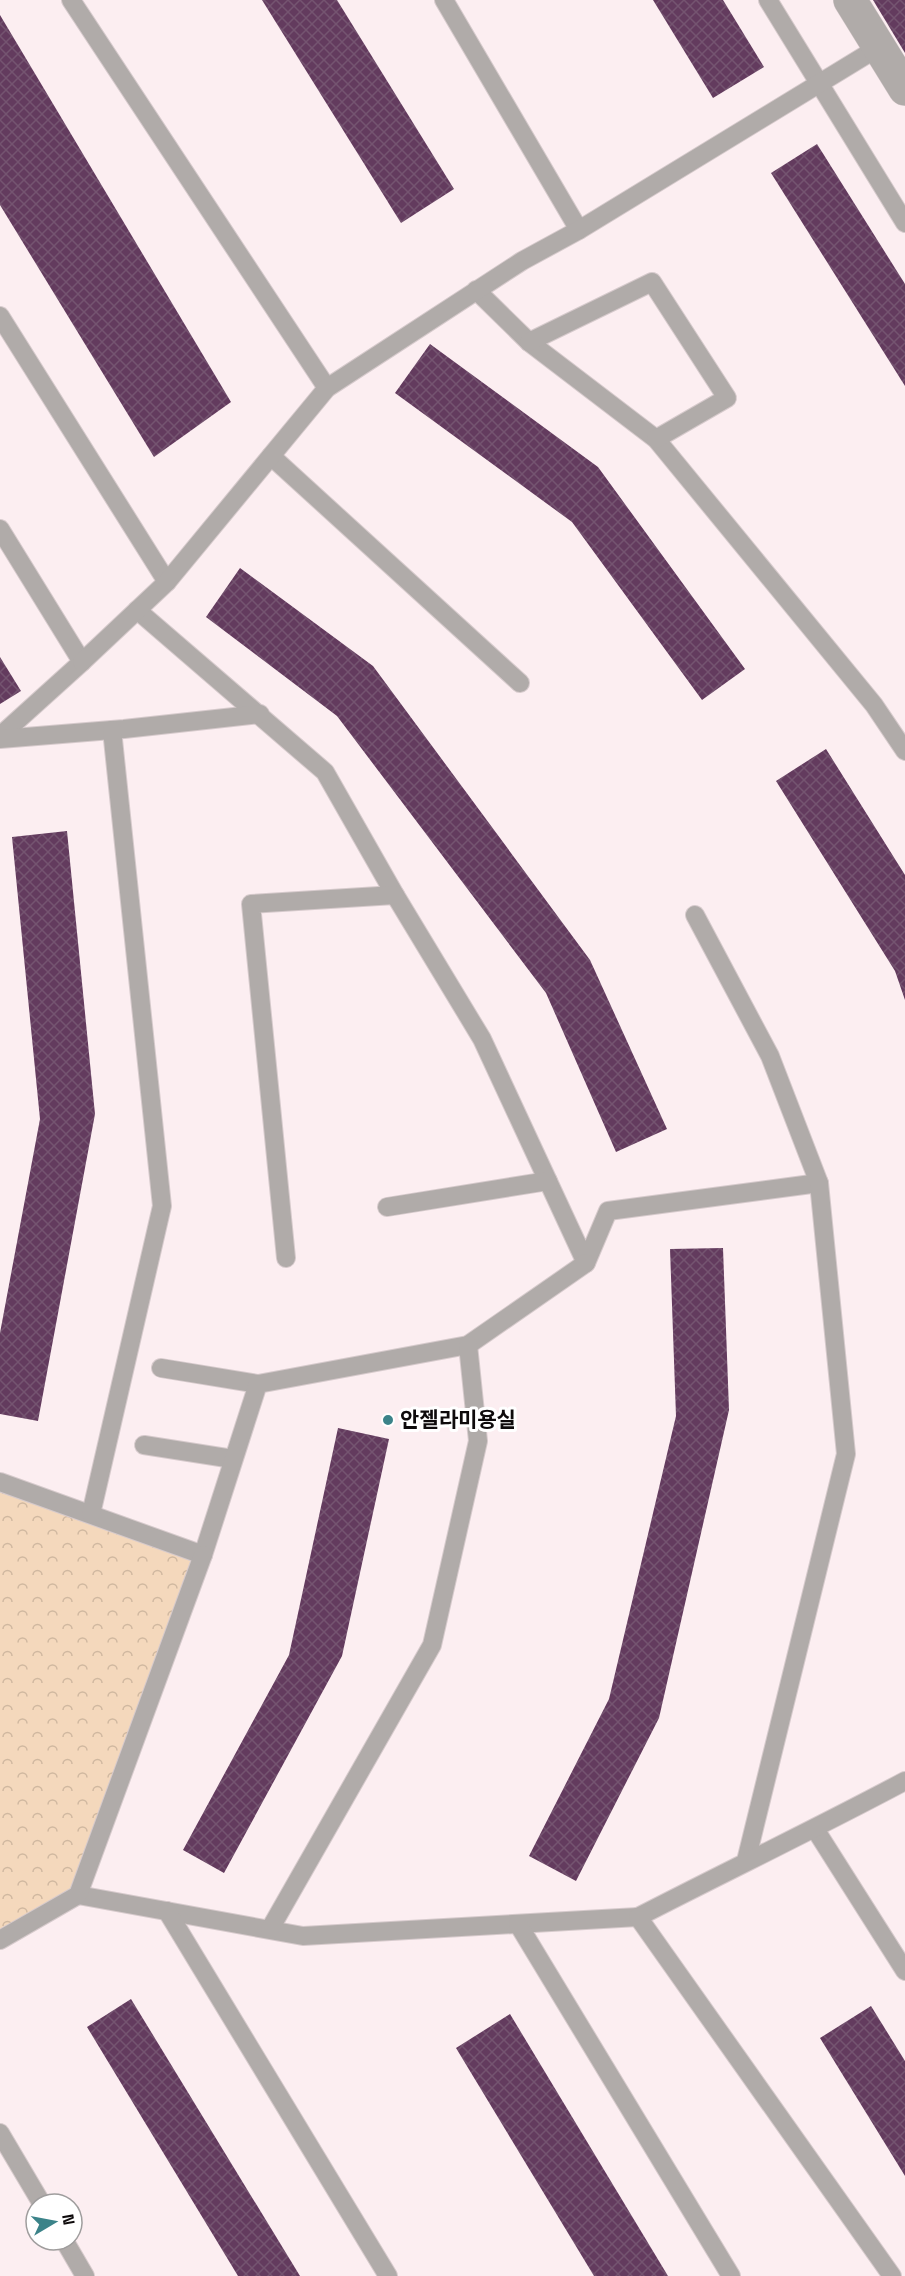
<svg xmlns="http://www.w3.org/2000/svg" width="905" height="2276" font-family="'Space Grotesk','Noto Sans KR',sans-serif">
	<defs>
		<pattern id="park-crowns" width="20" height="18" patternUnits="userSpaceOnUse" patternTransform="scale(1.5)"><rect width="20" height="18" fill="#f4d8bc"/><path d="M2 6a3 3 0 1 1 6 0M12 15a3 3 0 1 1 6 0" fill="none" stroke="#d0b8a0"/></pattern>
		<pattern id="building-cross-hatch" width="8" height="8" patternUnits="userSpaceOnUse" patternTransform="scale(1.5)"><rect width="8" height="8" fill="#633b5e"/><path d="M0 0l8 8M0 8l8-8" fill="none" stroke="#745470"/></pattern>
	</defs>
	<rect width="100%" height="100%" fill="#fceef1"/>
	<path fill="url(#park-crowns)" d="M0 1482 203 1555 78 1895 0 1940Z"/>
	<g fill="url(#building-cross-hatch)">
		<path d="M262 0H337L454 189 401 223Z"/>
		<path d="M653 0H723L764 67 713 98Z"/>
		<path d="M873 0H905V53Z"/>
		<path d="M0 15 231 402 154 457 0 205Z"/>
		<path d="M817 144 905 284V386L771 173Z"/>
		<path d="M430 344 598 467 745 669 702 700 572 522 395 393Z"/>
		<path d="M240 568 373 666 590 960 667 1129 616 1152 546 993 337 716 206 617Z"/>
		<path d="M0 657 21 691 0 704Z"/>
		<path d="M826 749 905 875V1000L895 971 776 781Z"/>
		<path d="M67 831 95 1114 38 1421 0 1414V1333L40 1119 12 837Z"/>
		<path d="M723 1248 729 1410 659 1718 576 1881 529 1856 609 1699 676 1416 670 1249Z"/>
		<path d="M338 1428 389 1439 342 1656 224 1873 183 1850 289 1655Z"/>
		<path d="M131 1999 300 2276H238L87 2027Z"/>
		<path d="M871 2006 905 2061V2176L820 2038Z"/>
		<path d="M510 2014 668 2276H594L456 2048Z"/>
	</g>
	<g fill="none" stroke-linecap="round" stroke-linejoin="round">
		<defs>
			<g id="lane">
				<path d="M71 0 327 388"/>
				<path d="M444 0 579 230"/>
				<path d="M768 0 905 223"/>
				<path d="M476 290 529 342 656 439 874 705 905 751"/>
				<path d="M0 316 167 582"/>
				<path d="M529 342 652 282 727 398 656 439"/>
				<path d="M271 456 520 683"/>
				<path d="M0 529 82 662 0 736"/>
				<path d="M137 610 325 772 395 895 482 1039 586 1263 608 1211 819 1183"/>
				<path d="M82 662 167 582 327 388 522 261 579 230 879 47"/>
				<path d="M0 739 124 729 260 714"/>
				<path d="M695 915 770 1056 819 1183 846 1454 746 1861"/>
				<path d="M387 1207 548 1181"/>
				<path d="M286 1258 251 904 395 895"/>
				<path d="M161 1368 258 1384"/>
				<path d="M144 1445 233 1459"/>
				<path d="M0 1482 203 1555 258 1384 468 1345 586 1263"/>
				<path d="M91 1514 162 1206 112 730"/>
				<path d="M815 1829 905 1971"/>
				<path d="M78 1895 303 1936 638 1917"/>
				<path d="M167 1911 388 2276"/>
				<path d="M518 1924 731 2276"/>
				<path d="M270 1929 432 1645 478 1441 468 1345"/>
				<path d="M0 1940 78 1895 203 1555"/>
				<path d="M0 2133 42 2204"/>
				<path d="M64 2240 85 2276"/>
				<path d="M892 2276 638 1917C727 1871 817 1828 905 1781"/>
			</g>
			<path id="street" d="M850 0 905 89"/>
		</defs>
		<use href="#lane" stroke="#d6cacc" stroke-width="20"/>
		<use href="#street" stroke="#d6cacc" stroke-width="34"/>
		<use href="#lane" stroke="#b0aba9" stroke-width="18"/>
		<use href="#street" stroke="#b0aba9" stroke-width="33"/>
	</g>
	<circle fill="#3b8389" stroke="#fff" stroke-width="2" cx="388" cy="1420" r="6"/>
	<g text-anchor="middle" stroke-width="6" stroke-linejoin="round" paint-order="stroke">
		<g font-size="21" font-weight="bold" fill="#0e0a0b" stroke="#fff" text-anchor="start">
			<text x="400" y="1427">안젤라미용실</text>
		</g>
	</g>
	<g transform="translate(54 2222) rotate(80)"><circle r="28" fill="#ffffff" stroke="#9f9d9d" stroke-width="1.5"/>
	<path d="M0-4.5L10 22L0 15L-10 22Z" fill="#3b8389"/>
	<text y="-9" font-size="16" font-weight="bold" text-anchor="middle" fill="#0e0a0b">N</text>
	</g>
</svg>
